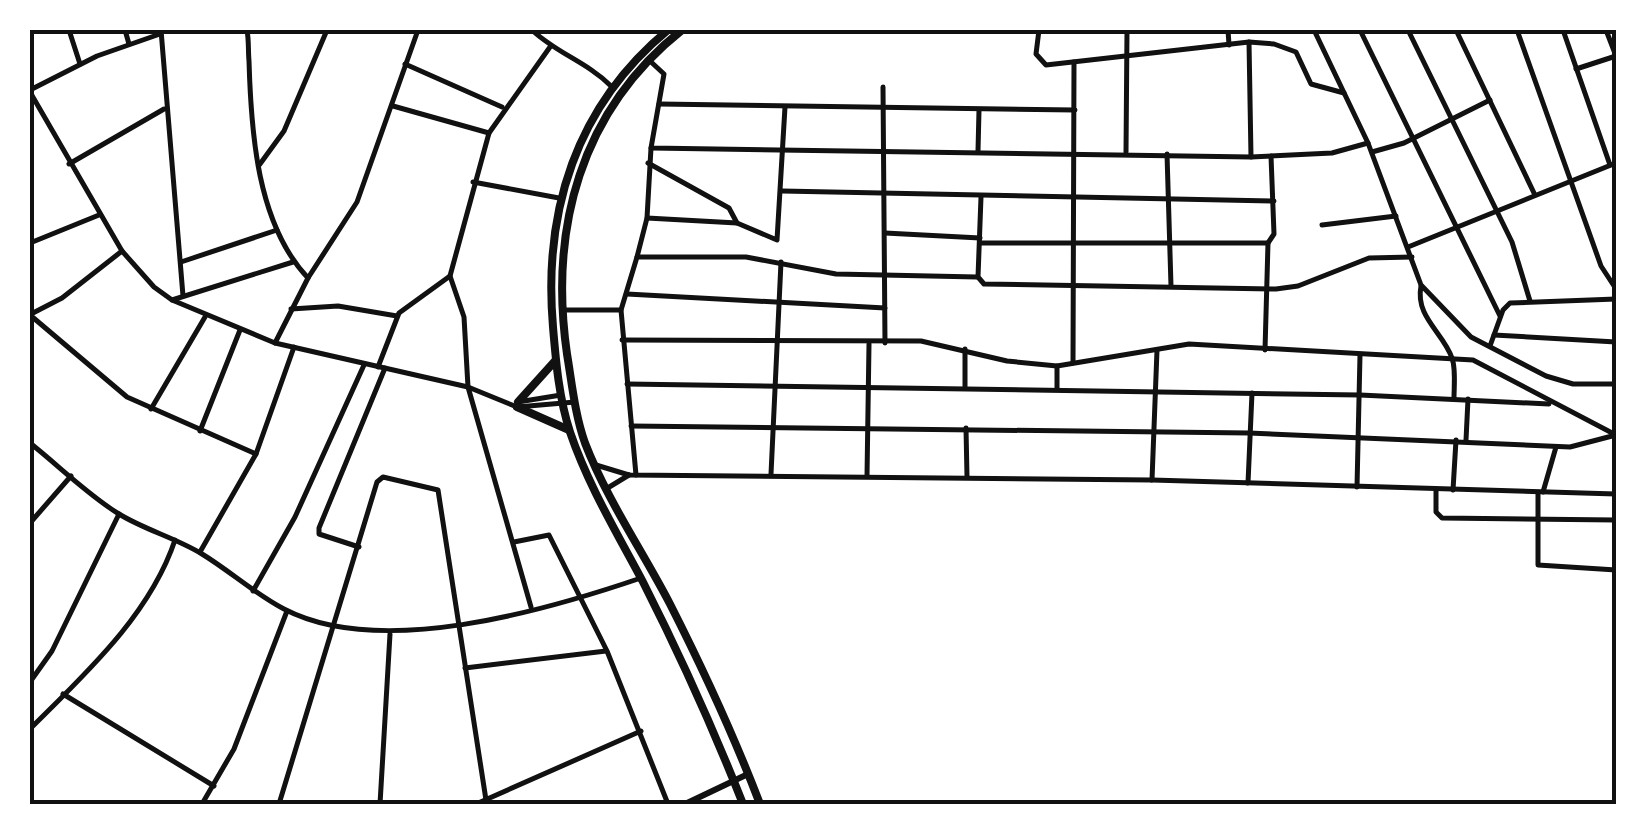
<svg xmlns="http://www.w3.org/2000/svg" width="1646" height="834" font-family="Helvetica,sans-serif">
	<rect width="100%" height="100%" fill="#fff"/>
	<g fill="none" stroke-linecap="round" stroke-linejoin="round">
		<g stroke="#111" stroke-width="5">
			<path d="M69 30 80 64"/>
			<path d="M125 30 129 44"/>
			<path d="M161 30 183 296"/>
			<path d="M247 30C249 41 248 50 249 61 251 132 257 224 308 278"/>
			<path d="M532 30C556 53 587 62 611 86"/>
			<path d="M1039 30 1036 54 1046 65 1249 42 1274 44 1296 52 1311 84 1344 93"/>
			<path d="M1228 30 1229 45"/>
			<path d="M1314 30 1368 143 1421 285 1471 337 1546 376 1573 384H1616"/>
			<path d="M1360 30 1500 316"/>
			<path d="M1408 30 1512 242 1530 301"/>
			<path d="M1456 30 1534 193"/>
			<path d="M1517 30 1601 266 1616 289"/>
			<path d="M1563 30 1610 165"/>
			<path d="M1606 30 1616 56"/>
			<path d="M1249 42 1251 157"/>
			<path d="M650 61 664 74 651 148 1251 157 1332 153 1368 143"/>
			<path d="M405 64 502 107"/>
			<path d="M1576 69 1616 56"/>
			<path d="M883 87 885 343"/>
			<path d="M30 90 97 56 160 34"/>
			<path d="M30 92 122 251 154 287 172 300 275 343 468 387 517 407 575 402"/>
			<path d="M659 104 1075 110"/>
			<path d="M393 106 489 133"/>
			<path d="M978 151 979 110"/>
			<path d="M1126 152 1127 30"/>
			<path d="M1372 152 1404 143 1490 100"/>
			<path d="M1167 154 1171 286"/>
			<path d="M648 163 729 208 737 223"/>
			<path d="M69 164 164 109"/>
			<path d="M260 164 284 131 327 30"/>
			<path d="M473 182 559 198"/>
			<path d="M782 191 1274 201"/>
			<path d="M981 197 978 277 984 284 1276 289 1298 286 1369 258 1412 257"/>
			<path d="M647 218 737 223 777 240 785 107"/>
			<path d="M1322 225 1396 216"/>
			<path d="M885 233 980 238"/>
			<path d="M30 243 99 215"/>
			<path d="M980 243H1268L1265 350"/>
			<path d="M1268 243 1274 234 1271 156"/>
			<path d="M1408 247 1616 163"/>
			<path d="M637 257 647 218 651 148"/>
			<path d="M181 262 277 230"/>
			<path d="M1421 286C1415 317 1443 332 1452 358 1456 369 1454 386 1454 398"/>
			<path d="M627 294 885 308"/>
			<path d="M172 300 293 262"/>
			<path d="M291 309 338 306 397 316"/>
			<path d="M562 310H621L636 475"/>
			<path d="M621 310 637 257H746L836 274 977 277"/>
			<path d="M31 314 62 298 122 251"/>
			<path d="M30 315 127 397 256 454"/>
			<path d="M1494 335 1616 342"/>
			<path d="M622 340 921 341 1007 361 1057 366 1189 344 1473 360 1616 435"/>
			<path d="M275 343 308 278 357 202 418 30"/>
			<path d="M1490 346 1503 310 1510 303 1616 299"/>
			<path d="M1073 363 1074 62"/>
			<path d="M1057 366V389"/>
			<path d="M378 367 399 313 450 276"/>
			<path d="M627 384 1360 395 1549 404"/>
			<path d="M965 386V349"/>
			<path d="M518 402 561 395"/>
			<path d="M151 409 205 317"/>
			<path d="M631 426 1249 433 1570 447 1616 435"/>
			<path d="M966 428 967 477"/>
			<path d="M200 431 240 330"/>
			<path d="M1466 440 1468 399"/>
			<path d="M30 443C59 466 88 495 119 514 145 530 176 538 202 554 230 571 255 594 284 609 380 659 544 611 641 578"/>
			<path d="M596 465 629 475 1152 480 1616 494"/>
			<path d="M771 474 781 262"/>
			<path d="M867 476 869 344"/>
			<path d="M1152 480 1157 350"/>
			<path d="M1248 483 1252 393"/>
			<path d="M1357 487 1360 355"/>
			<path d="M606 489 629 475"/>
			<path d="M1436 490V512L1442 518 1616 520"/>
			<path d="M1453 490 1456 440"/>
			<path d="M1543 492 1556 447"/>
			<path d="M1538 493V565L1616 570"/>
			<path d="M30 523 71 476"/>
			<path d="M514 542 549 535 607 651 668 804"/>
			<path d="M359 547 319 534V528L385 368"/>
			<path d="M200 552 256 454 294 347"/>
			<path d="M253 591 295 517 364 365"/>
			<path d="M531 607 468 387 464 317 450 276 489 133 550 47"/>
			<path d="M465 668 606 651"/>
			<path d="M30 682 52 651 119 514"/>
			<path d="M63 694 214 786"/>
			<path d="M30 729C85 674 150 615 175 540"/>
			<path d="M202 804 234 749 287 611"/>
			<path d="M279 804 377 482 383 477 438 490 486 800"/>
			<path d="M380 804 390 634"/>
			<path d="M476 804 641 731"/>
		</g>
		<g stroke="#111" stroke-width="6">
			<path d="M30 803 33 804"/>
			<path d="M685 804 748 774"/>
		</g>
		<g stroke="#111" stroke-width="8">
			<path d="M668 30C576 106 543 211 553 327 556 363 559 398 570 432 588 485 617 533 643 582 680 655 713 728 743 804"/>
			<path d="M682 30C580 111 549 229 567 354 572 384 575 415 585 443 607 500 642 550 670 604 703 669 734 736 760 804"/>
			<path d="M518 402 555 361"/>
			<path d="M517 407 569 430"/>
		</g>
	</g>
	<rect width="1646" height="834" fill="none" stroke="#ffffff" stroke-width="65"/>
	<rect x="32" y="32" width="1582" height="770" fill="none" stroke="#111" stroke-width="4"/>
</svg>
